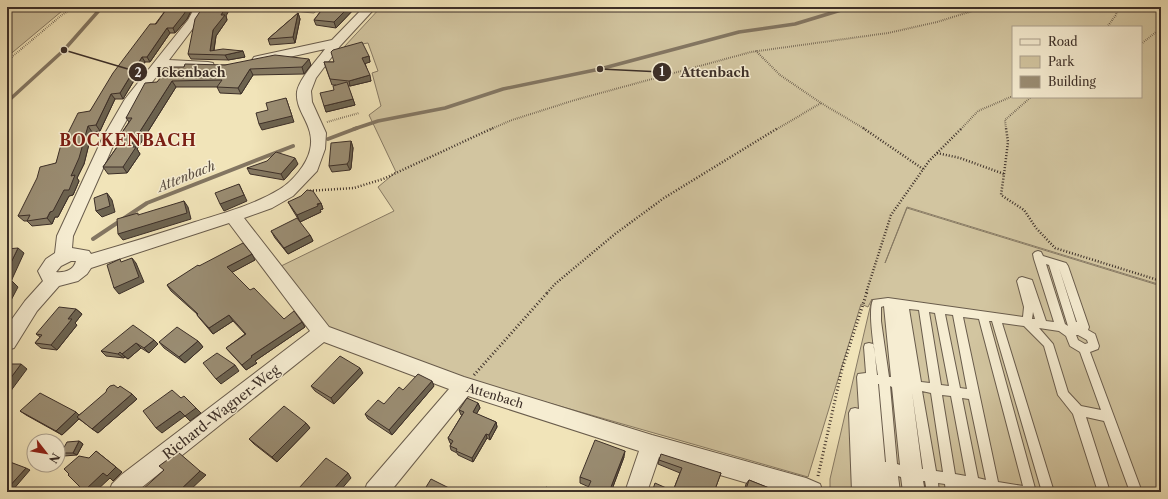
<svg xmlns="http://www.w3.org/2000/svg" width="1168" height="499" font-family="'Libre Caslon Text',serif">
	<rect width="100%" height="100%" fill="#f1e4b9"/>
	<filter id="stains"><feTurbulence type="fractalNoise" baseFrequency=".005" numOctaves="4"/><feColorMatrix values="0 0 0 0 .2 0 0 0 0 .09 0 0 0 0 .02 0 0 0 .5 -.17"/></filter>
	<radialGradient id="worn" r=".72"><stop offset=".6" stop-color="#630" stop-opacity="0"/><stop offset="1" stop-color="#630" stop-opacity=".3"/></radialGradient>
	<g fill="#d2c5a0" stroke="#877a64" fill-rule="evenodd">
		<path d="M7 7H69L62 11 7 57Z"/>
		<path d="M280 7H321L314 13 278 10Z"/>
		<path d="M381 7H1161V285L907 207 885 263 907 208 1161 286V492H830V479L872 299 868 307 861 304 808 477 465 379 321 326 277 268 394 211 378 187 396 172 369 115 381 106 372 73 378 71 368 43 344 47ZM1013 27H1141V97H1013Z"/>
	</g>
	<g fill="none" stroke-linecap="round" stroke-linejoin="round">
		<g stroke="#837662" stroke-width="3.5">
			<path d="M7 102 64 50 102 7"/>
			<path d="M354 129 378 121 445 108 503 89 600 69 739 32 795 24 851 7"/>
		</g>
		<g stroke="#837662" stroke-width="4">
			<path d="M328 139 357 128"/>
			<path d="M93 239 147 203 293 146"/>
		</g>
		<defs>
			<path id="lane" d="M1038 251 1041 252 1043 256 1066 263 1068 266 1089 327 1088 330 1095 334 1099 346 1098 349 1090 352 1142 492H1130L1104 421 1086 417 1110 492H1098L1073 414 1058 395 1044 346 1024 326 1002 323 1054 492H1042L992 321H989L1036 492H988L981 491V492H969L968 489 957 487 958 492H946L945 484 938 483 939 492H927L925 481H923L925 492H903L901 477 898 476 900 492H888L886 474 888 492H876V489V492H864V491V492H852L849 413 851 409 855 408 859 409 857 377 858 374 866 373 864 347 865 344 869 343 873 344 874 347 877 375H878C876 360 867 312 873 300L888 298 1023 317 1024 307 1017 281 1019 278 1022 277 1032 280 1046 321 1054 322 1034 259 1033 254 1035 252ZM1046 264 1049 265 1068 326 1065 324ZM1059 268 1077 322H1076ZM884 306 891 377H889L881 321V307ZM909 309 919 310 930 383 921 382ZM929 312 935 313 949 386 941 385ZM1033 312 1035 319H1032ZM945 314 953 315 967 389 960 388ZM963 317 979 319 1023 486 998 482ZM1039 328 1059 331 1066 336 1070 346 1080 352 1101 410 1081 406 1068 392 1053 344ZM1076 335H1078L1087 340 1088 343 1085 344 1078 340ZM878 384H879L886 462H885ZM890 386 892 387 900 465 897 464ZM922 391 931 393 943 472 936 471ZM912 392 923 469H922ZM942 395 951 396 966 476 955 474ZM962 398 969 399 986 480 978 478Z"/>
			<path id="street" d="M195 7H207L197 23 169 60 208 62 213 63 214 66 213 69 208 70 164 67 138 100 117 137 73 236 72 248 89 251 91 254C126 244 161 233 195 222 224 213 254 205 280 189 293 181 307 164 310 150 316 125 295 113 297 92 299 79 317 60 325 49L258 64 254 63 252 60 254 57 258 56 332 40 364 7H376L340 46 316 78 311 91 312 102 326 133 325 149 317 171 293 196 272 208 244 218 329 327 464 377 652 435 806 478 820 484 823 492H778L659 457 647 492H625L639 451 468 396 390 492H364L367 484 449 389 324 342 136 492H109L112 484 121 475 310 331 229 223 91 268 87 274 78 281 59 286 37 311 14 348 7 350V326L25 301 43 281 38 271 46 259 55 253 57 236 103 137 125 99 188 20ZM71 261H76C74 270 65 273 56 272L61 266Z"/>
		</defs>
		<use href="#lane" stroke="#695c4c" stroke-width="2"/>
		<use href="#street" stroke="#695c4c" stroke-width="2"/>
		<g stroke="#3c2f28" stroke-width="2" stroke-dasharray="0.5 1.5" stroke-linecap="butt">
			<path d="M1107 27 1116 15 1118 7"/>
			<path d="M1141 44 1161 28"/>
			<path d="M756 51 780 75 821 103 865 129"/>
			<path d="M7 61 63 14 75 7"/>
			<path d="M327 122 359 113"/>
			<path d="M491 129 512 120 575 100 751 52 888 33 937 22 985 7"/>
			<path d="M777 129 821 103"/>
			<path d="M961 129 978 111 1013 96"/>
			<path d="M1006 129 1005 120 1031 97"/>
		</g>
		<g stroke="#3c2f28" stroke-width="2.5" stroke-dasharray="1 2" stroke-linecap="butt">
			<path d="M863 128 923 169"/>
			<path d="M937 153 960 158 1004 174 1001 195 1024 210 1036 228 1055 248 1161 281"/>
			<path d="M1004 174 1008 142 1006 128"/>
			<path d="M307 191 354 188 383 179 493 128"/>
			<path d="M547 293 555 284 615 234 664 198 778 128"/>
			<path d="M866 293 891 215 929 161 962 128"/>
		</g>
		<g stroke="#3c2f28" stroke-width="3" stroke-dasharray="1 2.5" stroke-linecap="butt">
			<path d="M474 375 548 292"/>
			<path d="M818 476 842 369 867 292"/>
		</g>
		<use href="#lane" fill="#f6edd2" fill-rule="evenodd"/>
		<use href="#street" fill="#f6edd2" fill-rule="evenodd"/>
	</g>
	<g fill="#847963" stroke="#3c2f28">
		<path d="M168 7H193L187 19 175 33H170L150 62H145L123 99H115L100 131 92 132 84 164 77 178 79 181 73 195 69 196 58 217H55L52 224 32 226 27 221H24L18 216 56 163 66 137 90 111Z"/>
		<path d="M324 7H356L336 28 316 25 314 20Z"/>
		<path d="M298 13 300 19 295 43 270 45 268 39Z"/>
		<path d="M226 16 227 20 216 36 214 51 245 57 228 60 191 59 188 54Z"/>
		<path d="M369 56 370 62 365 63 371 81 350 86H348L355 105 326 112 336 85H332L324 62H334Z"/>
		<path d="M225 65H311L304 74 253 75 241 94 220 93 217 87H218H176L137 149 140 154 127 173 108 174 103 167 119 144 117 140 129 122 126 118 157 82 184 67Z"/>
		<path d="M351 141 353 148 351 168 350 170 332 172 329 166Z"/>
		<path d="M298 164 284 180 250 174 247 168Z"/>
		<path d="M288 202 321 203 323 209 320 210 321 212 300 222 292 209Z"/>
		<path d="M271 231 310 235 313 241 288 254 275 238Z"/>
		<path d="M255 260 232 272 250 290 284 319 302 322 305 327 255 361 257 363 246 370 226 348 245 334 233 321 213 334 201 320 197 315V314L171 291 167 285 199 266Z"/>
		<path d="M76 309 82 314 75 323 77 325 57 350 41 348 35 343 40 337 36 334Z"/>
		<path d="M154 340 158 344 149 353 141 348 128 359 125 357 124 358 106 356 101 351Z"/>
		<path d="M198 341 203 347 185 363 164 348 159 342Z"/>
		<path d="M363 373 334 404 315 391 311 386Z"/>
		<path d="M434 386 392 435 368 419 365 414 384 404Z"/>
		<path d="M118 388 132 394 137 399 98 433 79 419 62 435 26 415 20 411 76 412 79 415Z"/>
		<path d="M478 403 480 408 476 414 496 422 497 427 490 440 487 438 473 462 458 455 457 453 451 450 450 446 451 444 450 443 448 438 462 415H461L459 410Z"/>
		<path d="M306 423 310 428 277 462 254 444 249 439Z"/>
		<path d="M79 441 83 444 77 455 64 456 61 453Z"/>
		<path d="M624 457 611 492H586L589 487 580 483V477Z"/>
		<path d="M659 460 721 473 714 492H652L673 491 680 473 658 464Z"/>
		<path d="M749 480 776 491 777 489 784 492H744L746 484Z"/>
	</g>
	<g fill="#6c6350" stroke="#3c2f28">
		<path d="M188 7H193L187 19 175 33 173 28Z"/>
		<path d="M226 7H231L226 16 227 20 216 36 213 55 210 51 213 30 221 15Z"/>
		<path d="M349 7H356L336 28 334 22Z"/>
		<path d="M298 13 300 19 295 43 293 37Z"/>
		<path d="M167 28 170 33 150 62 147 57Z"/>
		<path d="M243 51 245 57 228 60 225 55Z"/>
		<path d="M369 56 370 62 364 64 362 58Z"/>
		<path d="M142 57 145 62 123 99 120 93Z"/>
		<path d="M309 59 311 65 304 74 302 67Z"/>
		<path d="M250 69 253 75 241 94 238 88Z"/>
		<path d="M370 75 371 81 350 86 349 81Z"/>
		<path d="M172 81 176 87 137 149 140 154 127 173 123 167 130 147Z"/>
		<path d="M111 94 115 99 100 131 96 125Z"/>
		<path d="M286 98 294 122 262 130 259 124Z"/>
		<path d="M353 99 355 105 326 112 324 106Z"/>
		<path d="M88 126 92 132 84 164 77 178 79 181 73 195 69 196 58 217H55L52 224 47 218 71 176Z"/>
		<path d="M351 141 353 148 351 168 350 170 347 164Z"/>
		<path d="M295 158 298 164 284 180 281 174Z"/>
		<path d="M239 184 247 201 224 211 220 204Z"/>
		<path d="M107 193 112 200 115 212 102 217 96 211Z"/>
		<path d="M184 201 188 207 191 219 123 240 118 234Z"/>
		<path d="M321 203 323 209 320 210 321 212 300 222 297 215Z"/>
		<path d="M310 235 313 241 288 254 284 248Z"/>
		<path d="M18 248 24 253 8 288 7 287V271Z"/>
		<path d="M252 254 255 260 231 273 227 267Z"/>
		<path d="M132 258 136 263 144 282 119 294 114 288Z"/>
		<path d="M12 281 18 287 7 308V290Z"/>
		<path d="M76 309 82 314 75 323 77 325 57 350 51 345 68 319Z"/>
		<path d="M229 315 233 321 213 334 209 328Z"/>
		<path d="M302 322 305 327 255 361 257 363 246 370 242 365 251 356Z"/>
		<path d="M154 340 158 344 149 353 144 348Z"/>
		<path d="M198 341 203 347 185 363 179 357Z"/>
		<path d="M136 343 141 348 128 359 122 354Z"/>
		<path d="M120 352 125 357 124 358 118 354Z"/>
		<path d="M21 364 27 369 7 396V383Z"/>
		<path d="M235 365 239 371 221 384 216 379Z"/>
		<path d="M360 368 363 373 334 404 331 398Z"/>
		<path d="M432 381 434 386 392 435 389 430Z"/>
		<path d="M132 394 137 399 98 433 92 429Z"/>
		<path d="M478 403 480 408 474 418 473 412Z"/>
		<path d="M196 408 201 413 190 421 185 416 162 433 156 428 180 411Z"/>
		<path d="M76 412 81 417 62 435 56 431Z"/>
		<path d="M496 422 497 427 490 440 489 435Z"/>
		<path d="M306 423 310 428 277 462 272 457Z"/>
		<path d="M486 434 487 438 473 462 472 458Z"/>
		<path d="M79 441 83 444 77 455 73 453Z"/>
		<path d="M96 451 122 472 113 481 110 478 95 492H85L84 491Z"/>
		<path d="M625 451 624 457 611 492H609Z"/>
		<path d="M26 468 30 470 12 491 7 489Z"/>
		<path d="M200 471 206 475 188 492H178Z"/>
		<path d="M348 473 351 478 339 492H331Z"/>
	</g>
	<g fill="#9a8d73" stroke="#3c2f28">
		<path d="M168 7H188L184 14 173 28H167L147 57H142L120 93 111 94 96 125 88 126 79 158 71 176 75 175 69 190H64L53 211 50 212 47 218 27 221 30 215 18 216 37 178 40 167 56 163 63 137H66L78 113 90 111 113 73 150 24H156Z"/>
		<path d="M203 7H226L221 15H225L213 30 210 51 223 49 243 51 225 55 188 54 195 19Z"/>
		<path d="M324 7H349L334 22 314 20Z"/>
		<path d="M298 13 293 37 268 39Z"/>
		<path d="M362 42 369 56 362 58 370 75 349 81 330 79 324 62H334L331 52 333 50Z"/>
		<path d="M275 55 309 59 302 67 250 69 238 88 217 87 222 80 172 81 130 147H136L123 167H103L122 140H117L132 118H126L145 83 157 82 169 67H184L185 64 225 65Z"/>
		<path d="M347 82 353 99 324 106 320 93 334 90 333 86Z"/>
		<path d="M286 98 292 116 259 124 256 113 268 110 266 103Z"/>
		<path d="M351 141 349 161 347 164 329 166 331 143Z"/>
		<path d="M276 152 295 158 281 174 247 168 267 161Z"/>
		<path d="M239 184 244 195 220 204 215 193Z"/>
		<path d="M307 190 313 191 321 203 317 204 318 206 297 215 288 202 301 196Z"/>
		<path d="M107 193 110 206 96 211 94 198Z"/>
		<path d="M184 201 187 213 118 234 117 219 138 213V215Z"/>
		<path d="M297 218 310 235 284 248 271 231Z"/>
		<path d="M243 243 252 254 227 267 250 290 254 288 284 319 294 311 302 322 251 356 252 357 242 365 226 348 246 334 229 315 209 328 197 315 198 314 167 285 198 265 199 266Z"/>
		<path d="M18 248 7 271V249Z"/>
		<path d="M132 258 139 277 114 288 107 265 120 259 121 262Z"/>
		<path d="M12 281 7 290V282Z"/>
		<path d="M59 307 76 309 68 319H72L51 345 35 343 42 335 36 334Z"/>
		<path d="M133 325 154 340 144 348 136 343 122 354 120 352 118 354 101 351Z"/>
		<path d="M177 327 198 341 179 357 159 342Z"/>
		<path d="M217 353 235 365 216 379 203 363Z"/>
		<path d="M340 356 360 368 331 398 311 386Z"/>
		<path d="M7 364H21L7 383Z"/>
		<path d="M418 374 432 381 389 430 365 414 378 400 384 404 399 387 403 390Z"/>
		<path d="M114 385 118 388 120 386 132 394 92 429 77 417 106 392 107 389 110 386Z"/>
		<path d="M172 390 181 398 184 396 196 408 185 416 180 411 156 428 143 411Z"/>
		<path d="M40 393 76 412 56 431 20 411Z"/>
		<path d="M467 398 478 403 473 412 496 422 489 435 486 434 472 458 456 451 457 449 450 446 453 441 448 438 464 412 459 410Z"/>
		<path d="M284 406 306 423 272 457 249 439Z"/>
		<path d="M595 440 625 451 609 492H586L591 481 580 477Z"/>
		<path d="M79 441 73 453H61L67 442Z"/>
		<path d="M96 451 116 467 107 476 103 473 84 491 68 475 69 474 64 469 79 456 89 458Z"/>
		<path d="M178 452 200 471 178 492H144L142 490 164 470 159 466Z"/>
		<path d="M661 454 721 473 714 492H652L655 483 673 491 682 468 659 460Z"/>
		<path d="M326 458 348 473 331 492H304L299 488Z"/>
		<path d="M10 462 26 468 7 489V466Z"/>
		<path d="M431 479 451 489 449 492H423Z"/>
		<path d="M749 480 777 491V489L784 492H745Z"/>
		<path d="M546 487 557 492H544Z"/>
	</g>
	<g text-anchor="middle" stroke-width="3" stroke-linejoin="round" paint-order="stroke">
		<g font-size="12" fill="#3c2f28" stroke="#f6edd2">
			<text transform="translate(495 396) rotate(17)" y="4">Attenbach</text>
		</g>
		<g font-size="13" font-style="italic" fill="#5a4d40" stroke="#f6edd2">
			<text transform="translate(186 176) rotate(-22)" y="5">Attenbach</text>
		</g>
		<g font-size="14" fill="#3c2f28" stroke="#f6edd2">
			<text transform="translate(221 412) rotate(-38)" y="5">Richard-Wagner-Weg</text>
		</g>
		<g font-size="16" font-weight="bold" letter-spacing="1" fill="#7a1f14" stroke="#f6edd2">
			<text x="128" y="146">BOCKENBACH</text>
		</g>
	</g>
	<path fill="none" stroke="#3c2f28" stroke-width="1.5" d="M600 69L662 72M64 50L138 72"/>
	<g fill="#3c2f28" stroke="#f6edd2" stroke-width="1.5">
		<circle cx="600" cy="69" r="4"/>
		<circle cx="64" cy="50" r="4"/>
		<circle cx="662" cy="72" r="10"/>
		<circle cx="138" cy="72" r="10"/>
	</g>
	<g font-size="12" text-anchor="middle" font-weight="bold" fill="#fff">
		<text x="662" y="76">1</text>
		<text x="138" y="77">2</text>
	</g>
	<g font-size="13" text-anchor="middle" font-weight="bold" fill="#3c2f28" stroke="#f6edd2" stroke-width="3" stroke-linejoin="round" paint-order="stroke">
		<text x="715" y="77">Attenbach</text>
		<text x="191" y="77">Ickenbach</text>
	</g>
	<rect width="1168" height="499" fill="none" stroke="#f1e4b9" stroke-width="24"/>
	<rect x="8" y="8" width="1152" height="483" fill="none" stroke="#3c2f28" stroke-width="2"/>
	<rect x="12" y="12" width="1144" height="475" fill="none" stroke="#3c2f28"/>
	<rect x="1012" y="26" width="130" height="72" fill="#f6edd2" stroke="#aca18e"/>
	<rect x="1020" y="39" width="20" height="6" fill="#f6edd2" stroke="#aca18e"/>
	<text x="1048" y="46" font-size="12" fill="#3c2f28">Road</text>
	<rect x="1020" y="56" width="20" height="12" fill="#d2c5a0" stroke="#aca18e"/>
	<text x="1048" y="66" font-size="12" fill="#3c2f28">Park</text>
	<rect x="1020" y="76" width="20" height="12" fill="#9a8d73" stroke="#aca18e"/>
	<text x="1048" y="86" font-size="12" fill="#3c2f28">Building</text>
	<g transform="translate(46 453) rotate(121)"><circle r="19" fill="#f6edd2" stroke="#aca18e"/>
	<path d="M0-3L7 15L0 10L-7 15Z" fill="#8f2418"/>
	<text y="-6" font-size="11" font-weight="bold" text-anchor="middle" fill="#3c2f28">N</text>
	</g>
	<rect width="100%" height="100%" filter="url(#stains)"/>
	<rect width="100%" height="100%" fill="url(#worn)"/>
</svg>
